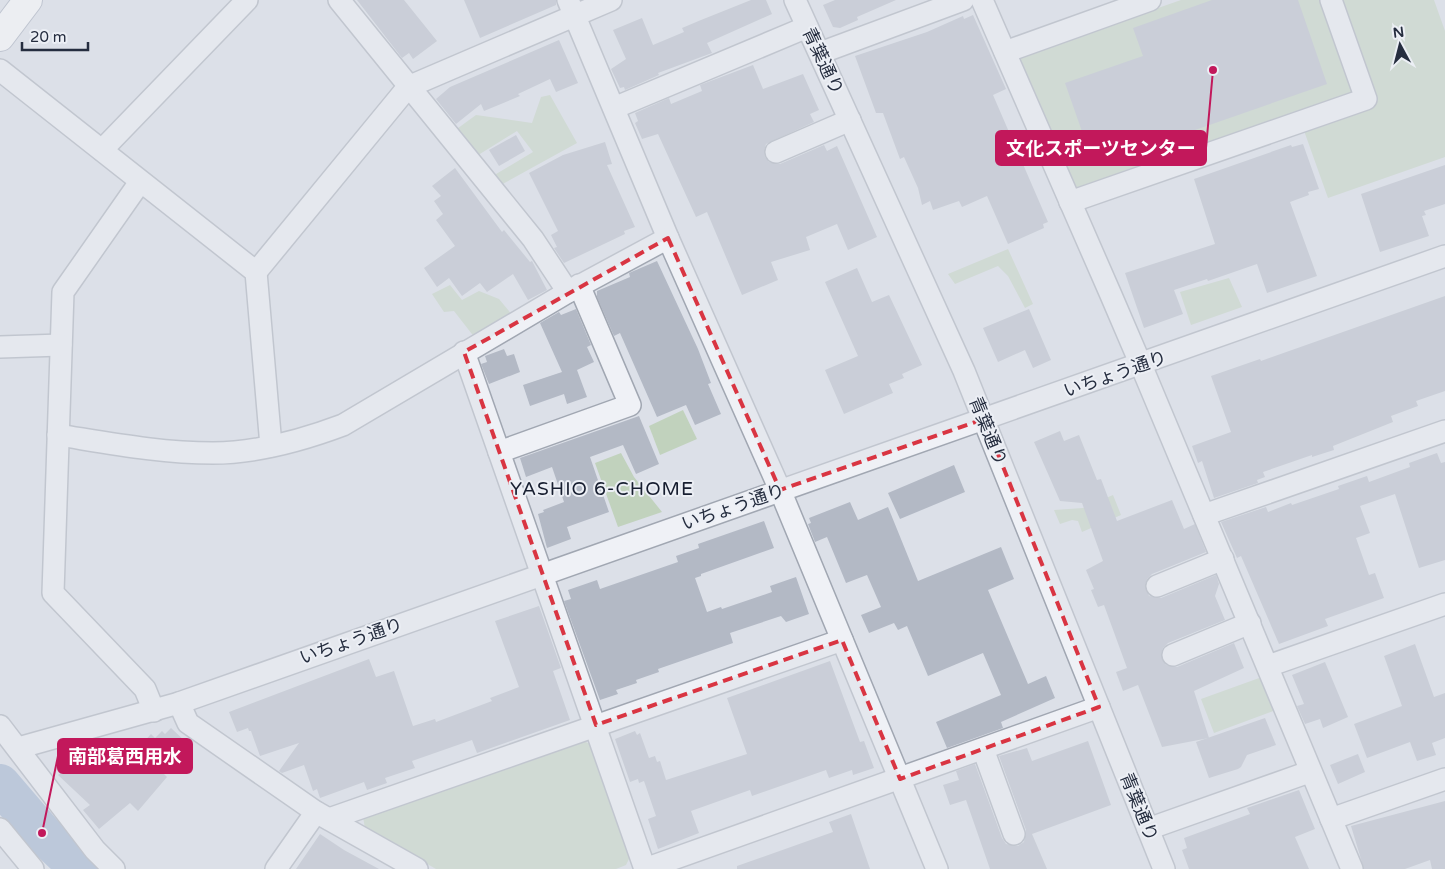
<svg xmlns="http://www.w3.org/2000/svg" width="1445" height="869" font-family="'Varela Round','Noto Sans JP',sans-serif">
	<rect width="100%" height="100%" fill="#dce0e8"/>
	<g fill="#c1d2bd">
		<path d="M1181 0H1434L1445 31V157L1328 198 1297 111 1075 189 1018 57Z"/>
		<path d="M550 95 577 143 499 186 491 177 533 152 517 131 475 157 454 131 476 115 532 123 541 97Z"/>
		<path d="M1008 249 1033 304 1025 308 1008 276 998 266 955 284 948 274Z"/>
		<path d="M1229 278 1242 307 1191 325 1180 292Z"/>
		<path d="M450 285 462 300 479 291 499 299 513 316 475 338 454 311 444 312 432 294Z"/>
		<path d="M683 410 697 439 660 455 649 426Z"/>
		<path d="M621 453 634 477 662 512 618 527 595 463Z"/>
		<path d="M1113 495 1121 515 1082 532 1078 521 1072 520 1060 524 1054 510 1083 508Z"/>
		<path d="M1262 677 1276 710 1214 733 1201 699Z"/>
		<path d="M582 740 592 745 631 855 626 865 616 869H436L365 828 363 817Z"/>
	</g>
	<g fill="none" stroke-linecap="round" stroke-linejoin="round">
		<path stroke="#94abcb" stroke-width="40" d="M0 784 42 833 80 869"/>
	</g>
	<g fill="#b3b9c5">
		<path d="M357 0H404L437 41 413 59 409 53 402 58Z"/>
		<path d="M464 0H556V5L480 38Z"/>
		<path d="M751 0H766L772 14 707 43 712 53 658 73 659 75 625 90 624 87 620 88 611 69 626 59 613 30 642 18 653 45 684 32 682 28 701 20Z"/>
		<path d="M835 0H896L857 17 858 20 840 28 833 27 823 5Z"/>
		<path d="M1212 0H1298L1327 84 1172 138 1170 132 1092 160 1065 83 1143 56 1133 28Z"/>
		<path d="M973 15 1006 89 993 95 1048 222 1043 224 1044 228 1008 244 987 196 962 207 959 201 933 210 930 201 922 205 918 188 904 157 900 159 883 113H876L855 56 927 32 963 16 964 19Z"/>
		<path d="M559 40 578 83 556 92 550 79 518 94 520 96 484 111 481 104 456 124 436 99 450 87Z"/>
		<path d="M753 65 763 89 803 74 819 110 810 114 814 122 766 144 764 151 765 157 769 162 780 164 824 145 827 151 837 146 877 237 848 250 837 224 806 237 810 250 771 262 778 280 742 295 707 212 696 217 658 134 642 139 635 123 638 121 635 113 669 98 671 104 702 91 700 85Z"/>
		<path d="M516 135 525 151 499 166 489 150Z"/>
		<path d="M605 142 612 164 607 165 635 227 624 231 625 234 564 263 554 248 557 247 551 235 558 231 529 173 563 155Z"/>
		<path d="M1303 144 1319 189 1308 192 1309 195 1290 202 1317 276 1267 293 1257 264 1208 281 1207 279 1174 290 1183 314 1144 328 1125 273 1215 244 1194 179 1291 145 1292 147Z"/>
		<path d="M1445 165V204L1424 211 1426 215 1422 216 1429 236 1380 252 1361 194Z"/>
		<path d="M455 168 502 232 504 230 530 262 532 261 547 290 528 300 513 274 487 292 480 283 462 296 449 278 437 287 424 268 455 246 436 220 443 214 434 201 441 196 432 186Z"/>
		<path d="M657 261 698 349 711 383 708 384 721 414 695 425 686 405 657 417 620 333 614 336 597 297V291L630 277 629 273Z"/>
		<path d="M857 268 872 302 889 295 922 365 902 374 904 378 889 384 893 393 844 414 825 370 858 356 825 282Z"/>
		<path d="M1445 296V391L1416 401 1418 406 1391 416 1393 422 1333 446 1334 450 1312 457V455L1263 472 1265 477 1257 480 1258 483 1214 498 1202 461 1198 463 1192 446 1231 432 1211 376 1260 359 1261 361Z"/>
		<path d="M576 309 591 345 587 347 594 362 577 370 587 397 567 404 564 394 530 406 523 385 562 372 540 323 559 312 561 315Z"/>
		<path d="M1029 309 1051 360 1033 368 1025 350 998 362 983 328Z"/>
		<path d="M504 349 507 356 514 354 520 372 489 384 481 364 487 362 485 356Z"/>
		<path d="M639 416 659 464 636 474 623 445 590 457 609 512 567 527 571 539 547 548 538 514 544 512 543 510 564 502 552 467 526 477 520 458Z"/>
		<path d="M1060 431 1064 441 1079 435 1097 480 1101 479 1117 521 1172 500 1184 529 1195 524 1206 552 1152 574 1147 579 1145 585 1149 596 1161 598 1216 575 1219 584 1215 596 1225 620 1168 643 1163 648 1161 654 1166 665 1177 667 1234 643 1244 668 1194 691 1209 738 1162 747 1138 685 1123 691 1116 672 1127 668 1104 605 1098 607 1091 590 1094 589 1086 570 1103 561 1082 503 1060 501 1034 442Z"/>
		<path d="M1437 453 1441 463 1445 462V560L1419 568 1395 494 1360 506 1370 533 1356 538 1369 575 1375 573 1384 598 1325 619 1328 626 1279 644 1241 556 1237 558 1221 522 1266 507 1268 512 1291 503 1292 505 1339 489 1338 486 1367 476 1369 482 1410 467 1409 463Z"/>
		<path d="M954 465 965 492 900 519 888 493Z"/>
		<path d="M850 502 858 520 888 507 918 581 1001 547 1014 579 988 590 1028 684 1046 676 1055 698 1001 722 1003 728 947 748 936 722 1001 695 983 653 928 676 907 626 898 630 894 623 869 633 861 615 881 607 867 575 846 583 827 537 815 542 808 524 811 523 809 518Z"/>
		<path d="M764 521 774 548 701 574V576L695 578 707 612 721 607 722 609 772 592 770 586 796 577 809 614 786 622 781 616 730 633 733 643 658 669 659 672 636 680 637 683 616 690 618 694 600 700 564 601 571 599 568 590 597 580 600 589 678 562 676 556 699 548 698 544Z"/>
		<path d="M539 606 561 668 553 671 570 720 477 753 472 740 412 761 415 768 385 778 387 783 367 790 364 782 320 798 317 789 313 791 304 765 282 773 279 771 299 743 260 756 251 731H249L248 728 237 732 229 712 369 659 376 677 394 671 413 726 435 719 436 722 492 701 490 698 519 687 495 621Z"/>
		<path d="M1415 644 1434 697 1445 693V738L1432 743 1436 755 1417 761 1410 742 1367 758 1354 724 1402 706 1384 656Z"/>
		<path d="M830 661 860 742 864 741 874 768 853 775 852 770 829 778 826 770 752 796 750 790 691 811 699 833 658 849 648 819 656 816 644 781 639 783 638 779 630 782 615 739 635 731 637 735 640 733 649 758 655 756 657 762 660 761 666 780 747 754 727 698Z"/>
		<path d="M1325 662 1348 717 1323 728 1320 719 1305 724 1297 706 1304 704 1292 675Z"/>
		<path d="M1265 718 1276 745 1247 755 1241 767 1238 769 1209 778 1196 742Z"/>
		<path d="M171 728 187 743 174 756 177 759 163 773 167 777 138 811 130 803 99 829 83 810 90 805 58 775 74 759 84 768 104 747 114 756 130 739 139 747 151 734 155 738 162 731 165 734Z"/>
		<path d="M1088 741 1111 805 1032 834 1047 869H990L966 800 950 805 943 785 959 780 956 771 975 764 1002 838 1006 844 1018 846 1024 842 1026 830 999 756 1027 748 1032 761Z"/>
		<path d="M1358 754 1365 772 1338 784 1330 765Z"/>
		<path d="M1299 790 1315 829 1295 837 1309 869H1189L1182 850 1187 848 1184 838 1250 814 1247 808Z"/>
		<path d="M1445 801V869H1432L1430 860 1405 869H1364L1351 826Z"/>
		<path d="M851 814 870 869H737V866L833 832 829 822Z"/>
		<path d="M320 834 344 850 379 869H296Z"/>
	</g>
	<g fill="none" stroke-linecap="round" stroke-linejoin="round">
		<defs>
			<g id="minor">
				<path d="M339 0 533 239 568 292"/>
				<path d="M568 0 668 238 780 490 937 869"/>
				<path d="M795 0 964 371 1164 869"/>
				<path d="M982 0C1035 122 1089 243 1141 365 1213 533 1281 702 1352 869"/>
				<path d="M1005 52 1150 0"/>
				<path d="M820 53 963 0"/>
				<path d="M0 70 256 272 271 446"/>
				<path d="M614 108 807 27"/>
				<path d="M102 150 247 0"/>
				<path d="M776 152 850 120"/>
				<path d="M140 182 63 292 53 593 145 689 154 711"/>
				<path d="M1070 202 1366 99 1331 0"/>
				<path d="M256 272 408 87 611 0"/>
				<path d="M0 347 61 345"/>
				<path d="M464 352 645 869"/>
				<path d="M58 435C109 443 161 453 213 453 257 453 303 440 343 425L568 292 668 238"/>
				<path d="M499 452 630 405 579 285"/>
				<path d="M1204 515 1445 431"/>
				<path d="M1157 586 1223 559"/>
				<path d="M1173 655 1250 623"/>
				<path d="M1268 666 1445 604"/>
				<path d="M179 703 188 723 316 812 417 869"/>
				<path d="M0 726 95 850 114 869"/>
				<path d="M18 748 179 703 1445 256"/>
				<path d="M983 749 1014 834"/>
				<path d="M329 819 842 640"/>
				<path d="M1331 819 1445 779"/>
				<path d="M0 829 33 869"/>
				<path d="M1148 829 1309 772"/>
				<path d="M276 869 316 812"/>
				<path d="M645 869 1099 707"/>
			</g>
			<path id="major" d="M0 37 28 0"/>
		</defs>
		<use href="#minor" stroke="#a1a7b2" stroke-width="24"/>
		<use href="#major" stroke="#9ba3b4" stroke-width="30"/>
		<use href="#minor" stroke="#eff1f6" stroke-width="21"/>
		<use href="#major" stroke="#fff" stroke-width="28"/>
	</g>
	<path d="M0 0H1445V869H0ZM668 238 780 490 984 419 1099 707 900 779 842 640 596 725 464 352Z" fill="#dce0e8" fill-opacity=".55" fill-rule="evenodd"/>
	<path fill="none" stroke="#d93542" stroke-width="4" stroke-dasharray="10 6" stroke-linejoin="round" d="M668 238 780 490 984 419 1099 707 900 779 842 640 596 725 464 352Z"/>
	<g text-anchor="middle" stroke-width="4" stroke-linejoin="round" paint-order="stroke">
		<g font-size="18" fill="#252d3f" stroke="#eceff5">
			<text transform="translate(823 61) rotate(65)" y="6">青葉通り</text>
			<text transform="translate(1115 374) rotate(-19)" y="6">いちょう通り</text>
			<text transform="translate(988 431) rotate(68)" y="6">青葉通り</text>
			<text transform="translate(733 507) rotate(-19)" y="6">いちょう通り</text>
			<text transform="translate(351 641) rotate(-19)" y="6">いちょう通り</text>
			<text transform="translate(1139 807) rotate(68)" y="6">青葉通り</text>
		</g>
		<g font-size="19" letter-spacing="1" fill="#171e30" stroke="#eceff5">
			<text x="602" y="495">YASHIO 6-CHOME</text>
		</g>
	</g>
	<path fill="none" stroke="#c2185b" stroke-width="2" d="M1213 70L1206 148M42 833L58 756"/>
	<g fill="#c2185b" stroke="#eceff5" stroke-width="2">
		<circle cx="1213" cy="70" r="5"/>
		<circle cx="42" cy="833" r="5"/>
	</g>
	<g fill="#c2185b" stroke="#c2185b" stroke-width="2">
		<rect x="996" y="131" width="210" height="34" rx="5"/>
		<rect x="58" y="739" width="134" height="34" rx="5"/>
	</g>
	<g font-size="19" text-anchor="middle" font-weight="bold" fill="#fff">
		<text x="1101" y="155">文化スポーツセンター</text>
		<text x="125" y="763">南部葛西用水</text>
	</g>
	<g transform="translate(1400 45) rotate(353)" stroke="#eceff5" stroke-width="4" paint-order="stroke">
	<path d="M0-4L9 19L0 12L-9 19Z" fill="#252d3f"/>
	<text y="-8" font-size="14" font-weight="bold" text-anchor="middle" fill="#252d3f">N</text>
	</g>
	<path d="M22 42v8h66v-8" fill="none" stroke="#252d3f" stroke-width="2.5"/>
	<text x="30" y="42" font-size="15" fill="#252d3f" stroke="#eceff5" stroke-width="4" paint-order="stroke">20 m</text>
</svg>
